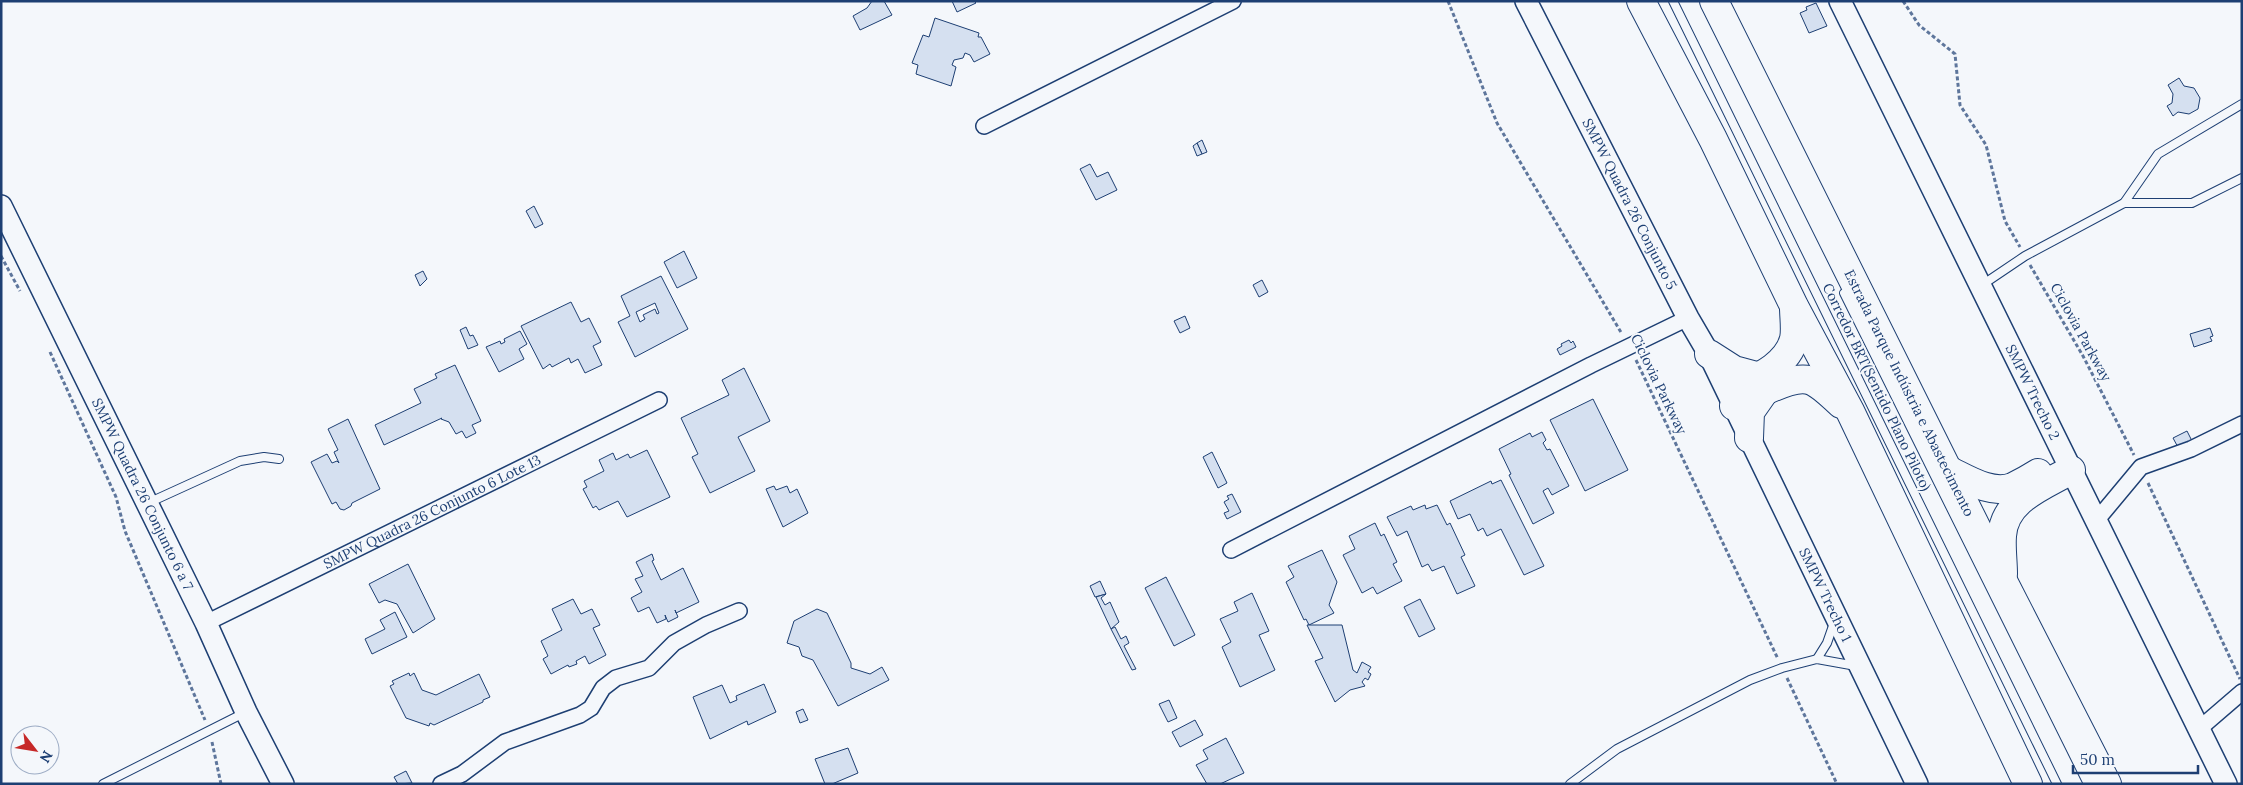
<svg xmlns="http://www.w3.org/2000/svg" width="2243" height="785" font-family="Lora,serif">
	<rect width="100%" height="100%" fill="#f4f7fb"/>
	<g fill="#d5e0f0" stroke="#1d3f73" fill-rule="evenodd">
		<path d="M872 1H884L892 15 860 30 853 16 867 8Z"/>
		<path d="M952 1H974L976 3 957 12Z"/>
		<path d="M1816 3 1827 26 1809 33 1800 13 1807 10 1806 7Z"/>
		<path d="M935 18 979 33 978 37H981L990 54 974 62 970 55 965 53 963 58 954 60 952 65 956 67 951 86 916 74 918 65 912 63 923 35 929 37Z"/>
		<path d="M2179 78 2184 86 2194 88 2200 98 2198 109 2189 114 2178 112 2173 116 2167 106 2172 103 2173 94 2168 85Z"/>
		<path d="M1202 140 1207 152 1202 154 1197 143Z"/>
		<path d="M1197 143 1202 154 1197 156 1193 146Z"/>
		<path d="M1090 164 1097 177 1108 172 1117 190 1096 200 1080 169Z"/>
		<path d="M534 206 543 224 535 228 526 211Z"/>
		<path d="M684 251 697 278 677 288 664 262Z"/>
		<path d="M423 271 427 279 420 286 415 275Z"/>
		<path d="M661 276 688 329 635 357 618 322 630 316 621 296ZM655 303 659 313 657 314 655 309 643 315 645 319 640 322 636 312Z"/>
		<path d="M1262 280 1268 292 1259 297 1253 285Z"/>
		<path d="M571 302 581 322 589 318 601 342 593 346 602 365 585 373 578 359 571 363 569 358 552 367 550 364 543 369 521 326Z"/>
		<path d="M1185 316 1190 328 1180 333 1174 321Z"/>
		<path d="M466 327 470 336 473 335 478 345 468 349 460 330Z"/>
		<path d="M2210 328 2213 336 2210 337 2212 341 2194 347 2190 334Z"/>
		<path d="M520 331 527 344 519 349 524 359 499 372 486 347 500 341 501 344 505 342 504 339Z"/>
		<path d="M1569 340 1571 343 1573 341 1576 347 1560 355 1557 349 1562 346 1561 344Z"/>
		<path d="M455 365 481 421 472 425 476 433 466 438 462 431 456 434 449 422 441 419 442 418 384 445 375 425 421 403 414 389 437 378 435 374Z"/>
		<path d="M744 368 770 421 738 437 755 471 710 493 692 457 698 454 681 418 729 395 722 380Z"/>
		<path d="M1593 399 1628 470 1585 491 1550 420Z"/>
		<path d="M348 419 380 489 352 503 351 506 344 510 340 509 336 502 332 504 311 462 327 454 332 463 337 461 339 463 334 452 338 450 328 429Z"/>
		<path d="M2187 431 2194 445 2180 451 2173 438Z"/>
		<path d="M1542 432 1546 440 1543 443 1547 450 1550 449 1569 486 1552 495 1548 488 1543 491 1554 513 1533 524 1509 475 1511 474 1499 449 1530 433 1532 437Z"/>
		<path d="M647 450 670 497 627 517 618 501 599 510 596 506 593 508 583 489 587 487 584 481 604 471 599 460 613 453 616 460 628 454 630 458Z"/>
		<path d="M1212 452 1227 483 1218 488 1203 457Z"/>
		<path d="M1501 480 1544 566 1524 575 1501 529 1487 536 1483 528 1478 531 1470 514 1458 519 1450 501 1491 481 1492 484Z"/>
		<path d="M774 486 776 490 787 486 790 493 797 489 808 513 783 527 766 489Z"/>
		<path d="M1232 494 1241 512 1227 519 1224 513 1229 511 1224 502 1229 499 1227 496Z"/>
		<path d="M1425 505 1426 509 1437 505 1447 525 1450 523 1465 555 1461 557 1475 586 1457 594 1444 566 1432 571 1428 564 1422 567 1407 531 1397 536 1387 517 1411 506 1413 510Z"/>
		<path d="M1375 523 1381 536 1384 534 1397 562 1393 564 1402 581 1377 594 1373 587 1362 593 1343 555 1355 549 1349 536Z"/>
		<path d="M1322 550 1337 582 1329 605 1334 613 1309 625 1306 619 1304 620 1286 582 1294 577 1288 566Z"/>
		<path d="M652 554 654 560 652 561 661 580 683 568 699 602 676 613 675 610 678 617 668 622 665 615 666 619 657 623 649 607 638 612 631 598 642 592 635 579 643 576 636 562Z"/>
		<path d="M408 564 435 619 413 633 397 604 385 600 379 603 369 584Z"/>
		<path d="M1166 577 1195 635 1174 646 1145 588Z"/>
		<path d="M1100 581 1106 594 1095 597 1090 586Z"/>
		<path d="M1252 593 1269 631 1259 635 1275 670 1240 687 1222 647 1231 642 1220 619 1238 611 1234 602Z"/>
		<path d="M1106 594 1101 598 1105 605 1110 602 1119 622 1111 629 1096 597Z"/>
		<path d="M573 599 581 614 592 609 600 625 593 628 606 655 589 664 585 656 576 661 577 664 569 667 568 665 551 674 543 659 548 656 541 641 562 630 552 609Z"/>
		<path d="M1420 599 1435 629 1419 637 1404 607Z"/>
		<path d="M817 609 827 613 851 663V668L870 674 882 667 889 680 838 706 813 660 802 656 799 647 787 643 794 621Z"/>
		<path d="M395 612 407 637 372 654 365 639 385 629 380 620Z"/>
		<path d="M1307 625H1342L1353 670 1357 673 1362 662 1371 667 1368 672 1371 674 1368 680 1365 678 1362 682 1365 686 1350 690 1335 702 1315 661 1323 658Z"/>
		<path d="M1115 627 1121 639 1126 636 1129 643 1124 646 1136 669 1132 670 1111 629Z"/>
		<path d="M409 673 410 676 414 673 422 690 436 695 479 674 490 697 483 700V702L434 725 430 723 429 726 406 718 390 686 394 684 392 681Z"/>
		<path d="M764 684 776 712 748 725 747 721 710 739 693 697 722 685 730 703 737 700 736 696Z"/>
		<path d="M1169 700 1177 718 1168 722 1159 704Z"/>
		<path d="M803 709 808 720 800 723 796 712Z"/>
		<path d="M1195 720 1203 735 1180 747 1172 732Z"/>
		<path d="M1226 738 1244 773 1220 784H1207L1196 765 1208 759 1203 750Z"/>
		<path d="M848 748 858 773 832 784H825L815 759Z"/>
		<path d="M406 771 412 783 398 784 394 777Z"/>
	</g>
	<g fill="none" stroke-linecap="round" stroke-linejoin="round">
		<defs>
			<g id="lane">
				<path d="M1673 1 2057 784"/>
				<path d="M2124 203 2158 154 2242 104"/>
				<path d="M1982 285 2025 256 2124 203H2192L2242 178"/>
				<path d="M1844 293 2088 784"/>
				<path d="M148 503 240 461 264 457 279 459"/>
				<path d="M1817 659 1827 643 1834 623"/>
				<path d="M103 784 244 713"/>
				<path d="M1570 784 1617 749 1750 680 1782 668 1817 659 1856 666"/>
			</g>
			<g id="street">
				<path d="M984 126 1233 1"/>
				<path d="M2096 521 2141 467 2191 449 2242 424"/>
				<path d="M1231 550 1591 365 1688 318"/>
				<path id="s1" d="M206 623 659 400"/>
				<path d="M2199 729 2242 692"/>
				<path d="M441 784 462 774 505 742 580 715 591 708 603 688 616 678 649 668 674 643 706 625 739 611"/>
			</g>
			<g id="secondary">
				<path id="s2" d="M1526 1 1688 318 1709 354 1917 784"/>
				<path id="s3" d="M1840 1 2226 784"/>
				<path id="s4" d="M1 206 206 623 246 712 283 784"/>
			</g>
			<g id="highway">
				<path d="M1641 1 1713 139 1794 306 1850 411 2028 784"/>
				<path id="s5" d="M1714 1 2004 583 2107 784"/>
				<path d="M1709 354 1734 370 1760 377"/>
				<path d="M1742 385C1762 376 1788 363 1794 339 1796 330 1794 317 1794 307"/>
				<path d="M1734 406C1752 398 1795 371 1814 382 1824 387 1833 397 1841 404"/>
				<path d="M1749 438 1750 412 1764 392"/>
				<path d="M1948 470C1967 479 1991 495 2013 487 2021 483 2030 478 2038 473"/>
				<path d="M2003 574C2003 562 2001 548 2002 536 2004 499 2044 486 2071 470"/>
			</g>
		</defs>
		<use href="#lane" stroke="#1d3f73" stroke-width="10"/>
		<use href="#street" stroke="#1d3f73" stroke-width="18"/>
		<use href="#secondary" stroke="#1d3f73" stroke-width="24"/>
		<use href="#highway" stroke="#1d3f73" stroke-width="30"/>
		<g stroke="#5e769c" stroke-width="3" stroke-dasharray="4 2.5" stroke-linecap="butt">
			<path d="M1448 1 1497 123 1622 334"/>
			<path d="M1903 1 1919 25 1955 54 1960 105 1986 145 2005 221 2020 247"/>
			<path d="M1 256 20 291"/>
			<path d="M2030 265 2083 356 2134 455"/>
			<path d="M50 352 116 497 125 531 205 720"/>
			<path d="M1636 360 1778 659"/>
			<path d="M2148 483 2240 679"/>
			<path d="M1787 678 1837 784"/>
			<path d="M212 742 221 784"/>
		</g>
		<use href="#lane" stroke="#f4f7fb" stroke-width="8"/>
		<use href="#street" stroke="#f4f7fb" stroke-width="15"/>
		<use href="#secondary" stroke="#f4f7fb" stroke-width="21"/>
		<use href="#highway" stroke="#f4f7fb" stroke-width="28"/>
	</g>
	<g text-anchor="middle" stroke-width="4" stroke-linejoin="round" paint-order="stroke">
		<g font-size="14" fill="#1d3f73" stroke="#f4f7fb">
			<text dy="5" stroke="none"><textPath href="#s2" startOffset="228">SMPW Quadra 26 Conjunto 5</textPath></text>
			<text transform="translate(2081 332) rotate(61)" y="5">Ciclovia Parkway</text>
			<text transform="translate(1659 384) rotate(64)" y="5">Ciclovia Parkway</text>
			<text transform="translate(1877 387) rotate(64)" y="5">Corredor BRT(Sentido Plano Piloto)</text>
			<text dy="5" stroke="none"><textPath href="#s3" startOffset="436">SMPW Trecho 2</textPath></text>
			<text dy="5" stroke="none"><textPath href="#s5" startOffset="438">Estrada Parque Indústria e Abastecimento</textPath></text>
			<text dy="5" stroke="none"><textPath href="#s4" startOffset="321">SMPW Quadra 26 Conjunto 6 a 7</textPath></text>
			<text dy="5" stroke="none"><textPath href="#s1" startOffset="252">SMPW Quadra 26 Conjunto 6 Lote 13</textPath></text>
			<text dy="5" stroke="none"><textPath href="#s2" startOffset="665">SMPW Trecho 1</textPath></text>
		</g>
	</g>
	<rect width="2243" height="785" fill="none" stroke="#1d3f73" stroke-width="5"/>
	<g transform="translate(35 750) rotate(121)"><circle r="24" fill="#f4f7fb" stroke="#9eadc5"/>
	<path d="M0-4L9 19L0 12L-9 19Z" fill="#c62828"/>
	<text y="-8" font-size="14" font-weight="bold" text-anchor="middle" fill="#1d3f73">N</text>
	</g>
	<path d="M2073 765v8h125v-8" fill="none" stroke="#1d3f73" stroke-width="2.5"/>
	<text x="2080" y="765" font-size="15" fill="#1d3f73" stroke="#f4f7fb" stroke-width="4" paint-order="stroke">50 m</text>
</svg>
